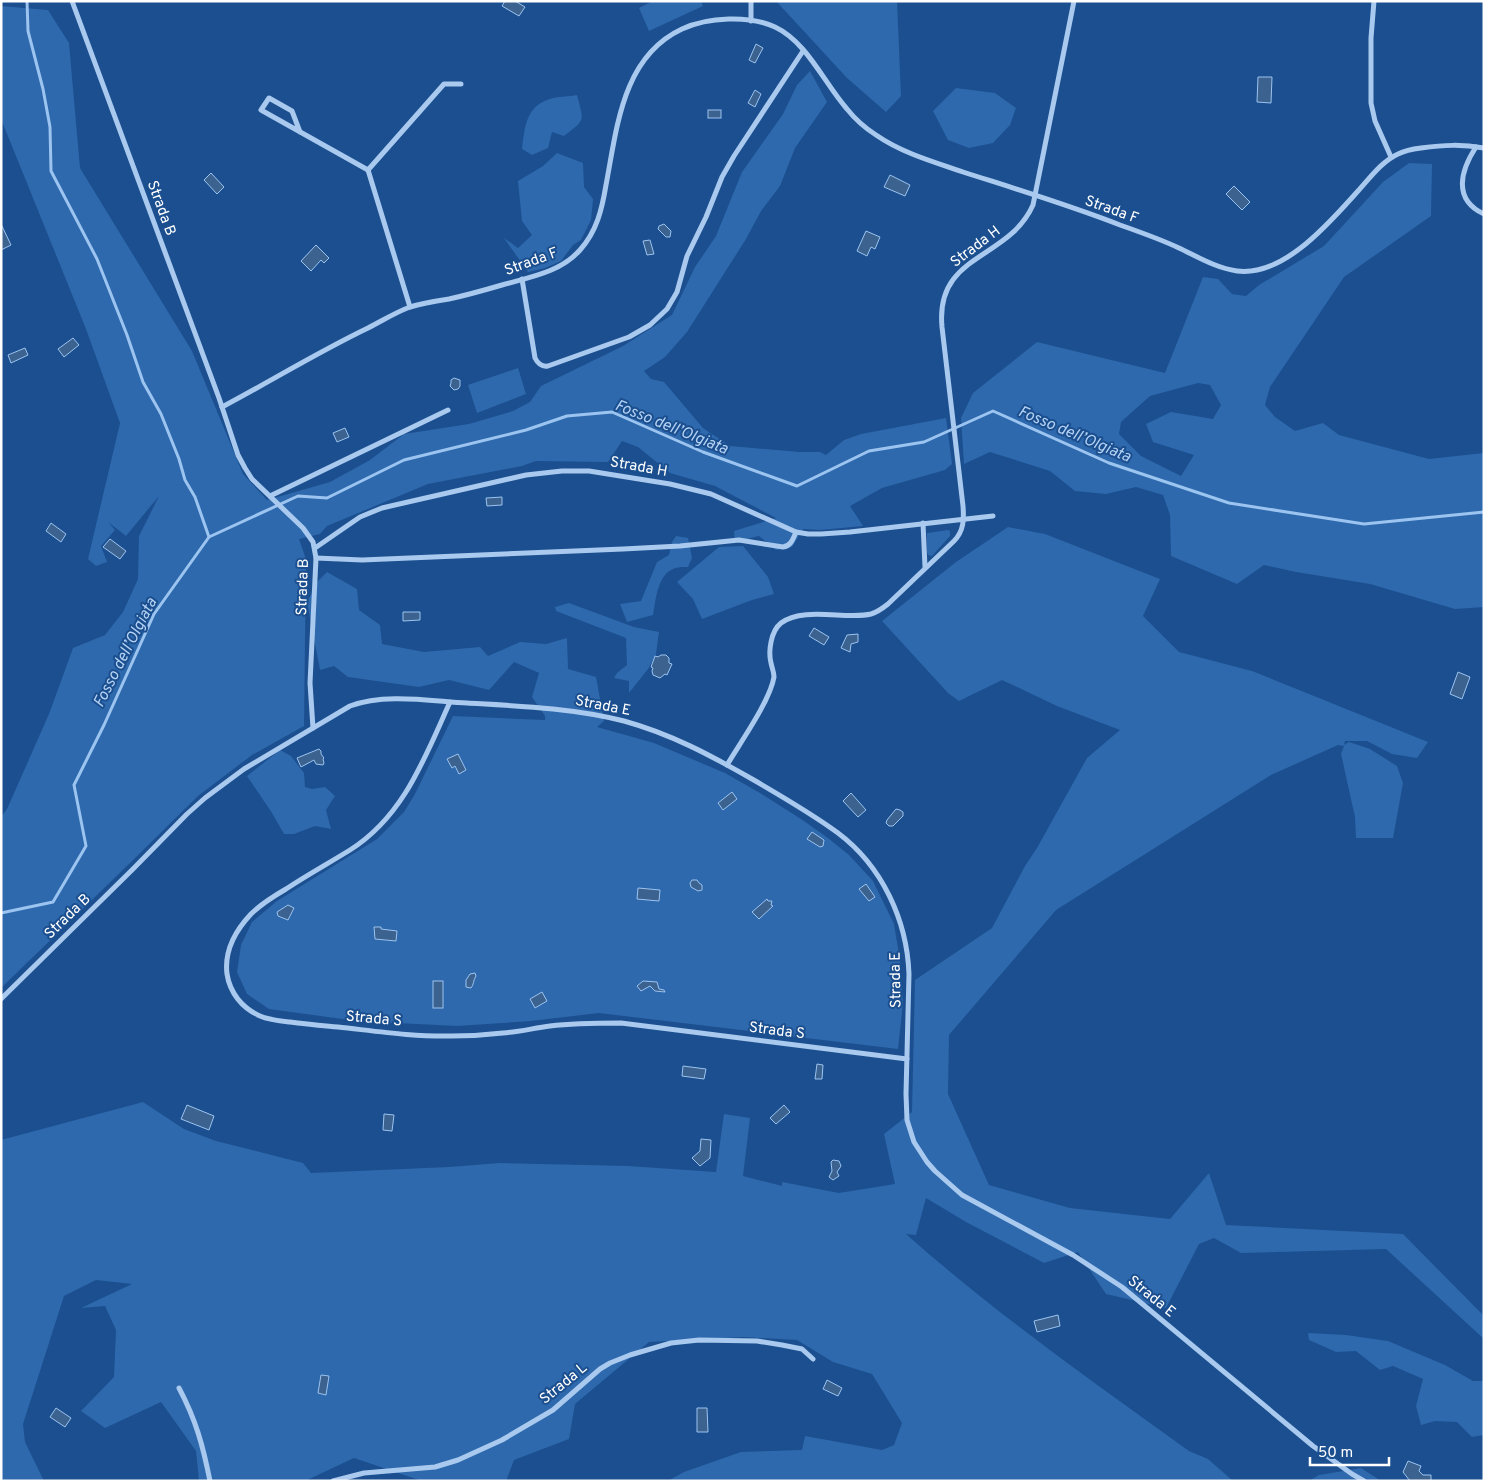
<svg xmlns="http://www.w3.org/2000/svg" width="1485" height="1482" font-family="Overpass,sans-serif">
	<rect width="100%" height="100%" fill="#1b4f8f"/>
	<g fill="#2e69ad" fill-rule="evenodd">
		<path d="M653 1H701L703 6 649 31 639 8Z"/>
		<path d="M776 1H897L901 96 886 112 847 78Z"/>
		<path d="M1 6 48 10 69 43 80 168 192 351 243 474 267 500 330 482 370 460 404 434 469 424 513 411 530 402 541 386 623 346 672 315 695 267 716 236 742 172 783 114 797 85 810 71 827 102 795 148 780 186 761 211 746 239 687 332 665 357 644 371 651 379 664 382 703 428 730 446 800 452H820L826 455 844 440 861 434 946 418 952 464 945 470 882 488 850 506 863 526 820 530 803 529 792 547 776 550 759 536 735 542 734 531 776 518 715 486 670 473 638 447 622 441 608 462 536 461 522 466 428 484 327 526 320 534 299 539 306 559 304 726 252 755 198 796 129 864 1 988V817L7 809 49 714 73 648 105 635 123 612 138 579 139 536 159 496 126 536 108 522 115 530 101 546 107 562 96 566 88 559 120 423 86 329 1 119Z"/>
		<path d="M956 88 995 93 1016 108 1010 125 993 143 969 148 948 140 933 111Z"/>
		<path d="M577 95C584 122 586 119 564 136L552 132 548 148 532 155 522 149C525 125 526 105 553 98 561 96 569 97 577 95Z"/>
		<path d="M557 153 583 163 584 187 593 199 591 220 581 240 573 245 561 261 545 268 528 272 504 238 518 248 532 235 522 221 518 181 543 166Z"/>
		<path d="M1409 163 1432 164 1431 216 1344 277 1270 387 1265 405 1275 417 1295 431 1323 423 1339 435 1429 459 1484 453V607L1455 609 1370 584 1296 572 1264 565 1237 584 1171 556 1170 515 1163 495 1136 487 1106 494 1075 491 1050 471 990 452 964 464 961 418 973 393 1037 342 1165 373 1203 277 1218 279 1232 294 1246 296 1259 285 1324 246 1383 182ZM1198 383 1210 385 1221 405 1213 419 1171 412 1146 424 1153 442 1194 455 1181 476 1141 456 1119 434 1121 422 1150 396Z"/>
		<path d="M518 368 526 394 477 413 468 385Z"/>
		<path d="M1008 527 1045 534 1160 579 1143 616 1179 652 1252 671 1428 742 1417 758 1392 754 1367 741H1345L1344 745 1349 742 1370 749 1397 766 1403 783 1393 838H1356L1355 817 1341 754 1344 746 1338 745 1271 775 1056 910 949 1035 948 1094 989 1185 1070 1208 1170 1219 1209 1173 1226 1225 1403 1234 1484 1316V1339L1386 1249 1241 1253 1214 1238 1199 1244 1166 1308 1106 1294 1078 1252 1044 1263 966 1222 926 1198 916 1235 906 1234C995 1313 1093 1382 1189 1451L1208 1459 1233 1481H668L684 1472 741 1452 802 1450 805 1436 882 1450 894 1445 902 1423 872 1374 833 1362 797 1340 744 1337 649 1342 575 1404 569 1439 514 1460 506 1481 419 1480 354 1458 305 1481H199L196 1451 161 1402 105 1428 81 1411 114 1377 116 1330 105 1306 81 1308 132 1284 96 1280 64 1296 23 1424 25 1442 44 1481H1V1140L143 1102 184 1129 216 1141 303 1163 311 1173 449 1167 500 1163 628 1166 716 1172 724 1114 750 1118 743 1176 782 1186V1182L839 1193 895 1184 884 1134 912 1112 915 980 992 928 1025 866 1037 848 1087 758 1120 730 1057 706 1002 680 959 701 948 693 882 621 956 562Z"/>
		<path d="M948 530 950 531V536L932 556 928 555 927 552V533Z"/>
		<path d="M676 536 688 538 692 558 688 567C684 567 677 567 673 569 657 576 656 600 653 615L627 622 620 604 641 601 657 562 669 555 672 542Z"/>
		<path d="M743 546 768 577 774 594 752 600 702 619 693 599 677 582 719 547Z"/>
		<path d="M327 572 357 589 359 610 380 625 382 644 424 652 480 647 488 656 520 642 546 644 567 638 568 669 596 677 604 721 597 727 654 743 725 773 760 793 801 819 828 838 849 855 873 881 894 924 900 960 903 1003 898 1049 599 1013 531 1021 457 1026 357 1021 269 1009 247 994 237 972 241 945 252 922 277 901 377 839 404 812 415 794 453 716 545 720V716L532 697 539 673 514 662 489 690 449 680 419 687 348 677 334 666 320 670 307 602 318 581Z"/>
		<path d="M569 603 634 627 659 632 656 654 648 669 629 693V681L614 678 617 673 627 665 626 638 556 611 555 607Z"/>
		<path d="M280 750 291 756 304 773 305 787 312 789 325 787 335 796 326 810 331 829 315 826 294 834H284L272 813 247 776Z"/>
		<path d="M1308 1333 1346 1335 1388 1341 1445 1365 1473 1381H1484V1435L1472 1437 1457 1422 1435 1421 1421 1425 1416 1406 1423 1379 1393 1366 1380 1370 1356 1351 1336 1352 1309 1340Z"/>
		<path d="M1361 1468 1381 1481H1309L1319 1475Z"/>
	</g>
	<g fill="#3c6290" stroke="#9cc4f0">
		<path d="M505 1H515L525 7 519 16 502 6Z"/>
		<path d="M756 44 763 48 755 63 749 60Z"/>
		<path d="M1258 77H1272L1271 103 1257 102Z"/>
		<path d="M755 90 761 94 755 107 748 103Z"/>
		<rect x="708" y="110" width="13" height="8"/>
		<path d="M211 173 224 187 217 194 204 180Z"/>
		<path d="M890 175 910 185 905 196 884 187Z"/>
		<path d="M1234 186 1250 202 1242 210 1226 194Z"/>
		<path d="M1 224 11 245 1 250Z"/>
		<path d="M664 224 671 231 670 237H666L658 229 659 226Z"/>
		<path d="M866 231 880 237 875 249 871 247 867 256 857 251Z"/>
		<path d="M650 240 654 254 647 255 643 241Z"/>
		<path d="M316 245 329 258 324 263 321 260 311 271 301 261Z"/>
		<path d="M73 338 79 345 64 357 58 349Z"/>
		<path d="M25 348 28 355 11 363 8 355Z"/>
		<path d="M454 378 460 380V386L458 389 454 390 450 386 451 383V380Z"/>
		<path d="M345 428 349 437 337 442 333 433Z"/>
		<path d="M502 497V505L487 506 486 498Z"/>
		<path d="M51 523 66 534 61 542 46 531Z"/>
		<path d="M110 539 126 551 120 559 103 547Z"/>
		<path d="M403 612H420V620L403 621Z"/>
		<path d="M814 628 829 637 824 645 809 636Z"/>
		<path d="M858 634V642L851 644 850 652 841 648 847 635Z"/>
		<path d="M661 655H666L669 658V663L672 664 667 675 665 674 660 678 653 675 652 671 653 668 651 667 655 656 658 657Z"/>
		<path d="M1458 672 1470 677 1462 699 1450 694Z"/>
		<path d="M319 749 321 751V754L324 758 323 759 324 763 323 765 316 764 314 760 301 767 297 758Z"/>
		<path d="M458 754 466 770 459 774 455 766 452 768 447 759Z"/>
		<path d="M732 792 737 799 723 810 718 803Z"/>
		<path d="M851 793 866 810 858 817 843 801Z"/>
		<path d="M896 809 900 810 903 812V816L893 826H889L886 823 887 820Z"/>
		<path d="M812 832 824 840 823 846 820 847 807 839Z"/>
		<path d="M692 880H697L699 883 702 885V890L698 891 691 887 690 883Z"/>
		<path d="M866 884 875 897 869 901 859 889Z"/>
		<path d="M638 888 660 890 659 901 637 899Z"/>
		<path d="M767 899 768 901H772L771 905 773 906 759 919 752 912Z"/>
		<path d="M288 905 294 908 288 920 278 916 277 912Z"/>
		<path d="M374 927H381V929L397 931 396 941 375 939Z"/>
		<path d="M475 973 476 976C473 980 474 985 471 988L466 987V980L470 974Z"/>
		<rect x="433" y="981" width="10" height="27"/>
		<path d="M643 981 657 982 659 989 664 990 665 992 655 991 650 986 641 991 637 986Z"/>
		<path d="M542 992 547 1001 535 1008 530 999Z"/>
		<path d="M817 1064 823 1065 822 1079H815Z"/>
		<path d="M683 1066 706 1069 704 1079 682 1076Z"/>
		<path d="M187 1105 214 1116 209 1130 181 1119Z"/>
		<path d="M784 1105 790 1112 776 1124 770 1118Z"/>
		<path d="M384 1114 394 1115 392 1131 383 1130Z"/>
		<path d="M701 1139 711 1140 710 1158 700 1166 692 1158 700 1151Z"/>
		<path d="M833 1160 839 1161 841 1166 837 1172 839 1176 833 1180 829 1177 832 1171 831 1162Z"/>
		<path d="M1058 1315 1060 1326 1037 1332 1034 1321Z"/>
		<path d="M321 1375 329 1376 326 1395 318 1393Z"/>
		<path d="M827 1380 842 1388 838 1396 823 1389Z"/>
		<path d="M56 1408 71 1418 65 1427 50 1417Z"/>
		<path d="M697 1408H707L708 1432H697Z"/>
		<path d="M1408 1461 1421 1466 1419 1471 1423 1475H1431V1481H1410L1403 1472Z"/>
	</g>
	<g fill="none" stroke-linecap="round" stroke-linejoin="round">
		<g stroke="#9cc4f0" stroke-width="3">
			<path d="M27 1 28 31 43 89 50 127 51 171 97 259 127 335 143 382 161 414 179 459 185 480 195 497 209 537"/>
			<path d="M1 913 53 902 86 846 74 785 104 725 154 614 209 537 298 496 327 498 404 460 526 430 567 416 612 412 703 452 797 486 869 451 924 442 993 411 1109 463 1229 503 1364 524 1484 512"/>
		</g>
		<g stroke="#a9c9ee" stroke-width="5">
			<path d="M72 1 219 398 238 455 245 468 252 479 303 528 313 542 316 558 310 683 313 728"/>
			<path d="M1374 1 1371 38V103L1375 121 1391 157"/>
			<path d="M751 21V1"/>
			<path d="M300 132 292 111 269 98 261 110 368 170 444 84H461"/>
			<path d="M1476 147C1461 170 1452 199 1484 214"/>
			<path d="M368 170 410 307"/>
			<path d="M522 279 535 358C538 364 542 367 548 366L629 337 650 325 667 309 677 292 687 256 706 217 722 177 734 156 803 51"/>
			<path d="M222 407C271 381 318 352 368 328 382 321 396 312 410 307 423 303 436 301 449 299 467 295 485 290 502 285 530 277 561 272 580 250 597 231 602 209 606 185 617 128 622 57 682 29 708 17 749 15 775 27 807 42 824 83 847 109 855 119 865 128 876 135 902 153 934 162 963 172 1016 189 1069 205 1120 225 1140 232 1160 239 1179 248 1198 257 1216 268 1237 271 1284 277 1330 222 1358 191 1370 178 1381 162 1398 154 1406 150 1413 149 1421 148 1444 145 1461 144 1484 148"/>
			<path d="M270 496 448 410"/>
			<path d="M923 523 925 567"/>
			<path d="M315 548 360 517 382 508 526 475 562 471H589L670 484 711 494 796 532 808 534H821L850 532 993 516"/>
			<path d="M316 558 362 560 623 549 680 546 739 540 783 547C791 546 793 539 796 532"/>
			<path d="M450 702C425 757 404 816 350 850 329 863 307 875 286 889 274 896 261 904 251 914 235 931 224 950 227 974 230 993 242 1008 260 1016 269 1020 280 1021 290 1022 306 1024 322 1026 338 1027 375 1031 414 1037 452 1036 469 1036 486 1035 503 1033 519 1032 534 1028 550 1026 574 1023 597 1023 621 1023L907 1059"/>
			<path d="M727 765C740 743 770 701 774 677 774 672 772 668 771 663 768 651 771 631 781 623 803 606 847 620 871 614 878 612 883 608 888 604L954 541C964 531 964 519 963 506L942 327C935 253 1008 261 1033 205L1074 1"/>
			<path d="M1 999 133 869 187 814 205 798 244 769 350 706C385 693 430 701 467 703 519 706 573 708 624 721 671 734 710 755 752 779 781 796 811 813 838 833 882 866 907 920 909 974L906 1094 907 1120 914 1142 927 1162 935 1171 962 1195 1073 1255 1122 1287 1313 1446 1352 1474 1364 1481"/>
			<path d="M179 1388C196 1420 203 1446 210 1481"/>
			<path d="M333 1481 364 1473 435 1467 458 1460 502 1440 553 1410 600 1369 610 1363 630 1355 671 1343 699 1340 757 1341 782 1345 802 1349 813 1359"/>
		</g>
	</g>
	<g text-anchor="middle" stroke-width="4" stroke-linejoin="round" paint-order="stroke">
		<g font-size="15" fill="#fff" stroke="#1b4f8f">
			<text transform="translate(162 208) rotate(70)" y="5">Strada B</text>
			<text transform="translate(1112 209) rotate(20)" y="5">Strada F</text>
			<text transform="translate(975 246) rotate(-37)" y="5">Strada H</text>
			<text transform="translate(531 261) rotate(-20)" y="5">Strada F</text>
			<text transform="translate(639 466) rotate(10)" y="5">Strada H</text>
			<text transform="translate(302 587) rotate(-88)" y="5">Strada B</text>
			<text transform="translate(603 705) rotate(11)" y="5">Strada E</text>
			<text transform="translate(67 916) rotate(-44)" y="5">Strada B</text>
			<text transform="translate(895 980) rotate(-91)" y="5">Strada E</text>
			<text transform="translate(374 1018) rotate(5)" y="5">Strada S</text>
			<text transform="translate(777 1030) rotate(7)" y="5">Strada S</text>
			<text transform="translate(1152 1296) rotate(39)" y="5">Strada E</text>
			<text transform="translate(563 1383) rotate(-39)" y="5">Strada L</text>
		</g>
		<g font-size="16" font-style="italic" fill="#b5d3f5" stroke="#1b4f8f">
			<text transform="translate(672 426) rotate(22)" y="6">Fosso dell’Olgiata</text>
			<text transform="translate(1075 433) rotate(23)" y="6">Fosso dell’Olgiata</text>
			<text transform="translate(124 652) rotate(-63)" y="6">Fosso dell’Olgiata</text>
		</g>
	</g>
	<rect width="1485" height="1482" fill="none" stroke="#ffffff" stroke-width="5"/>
	<path d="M1310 1457v8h79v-8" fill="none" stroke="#ffffff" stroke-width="2.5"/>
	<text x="1318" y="1457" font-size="15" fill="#ffffff" stroke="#1b4f8f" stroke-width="4" paint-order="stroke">50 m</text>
</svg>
